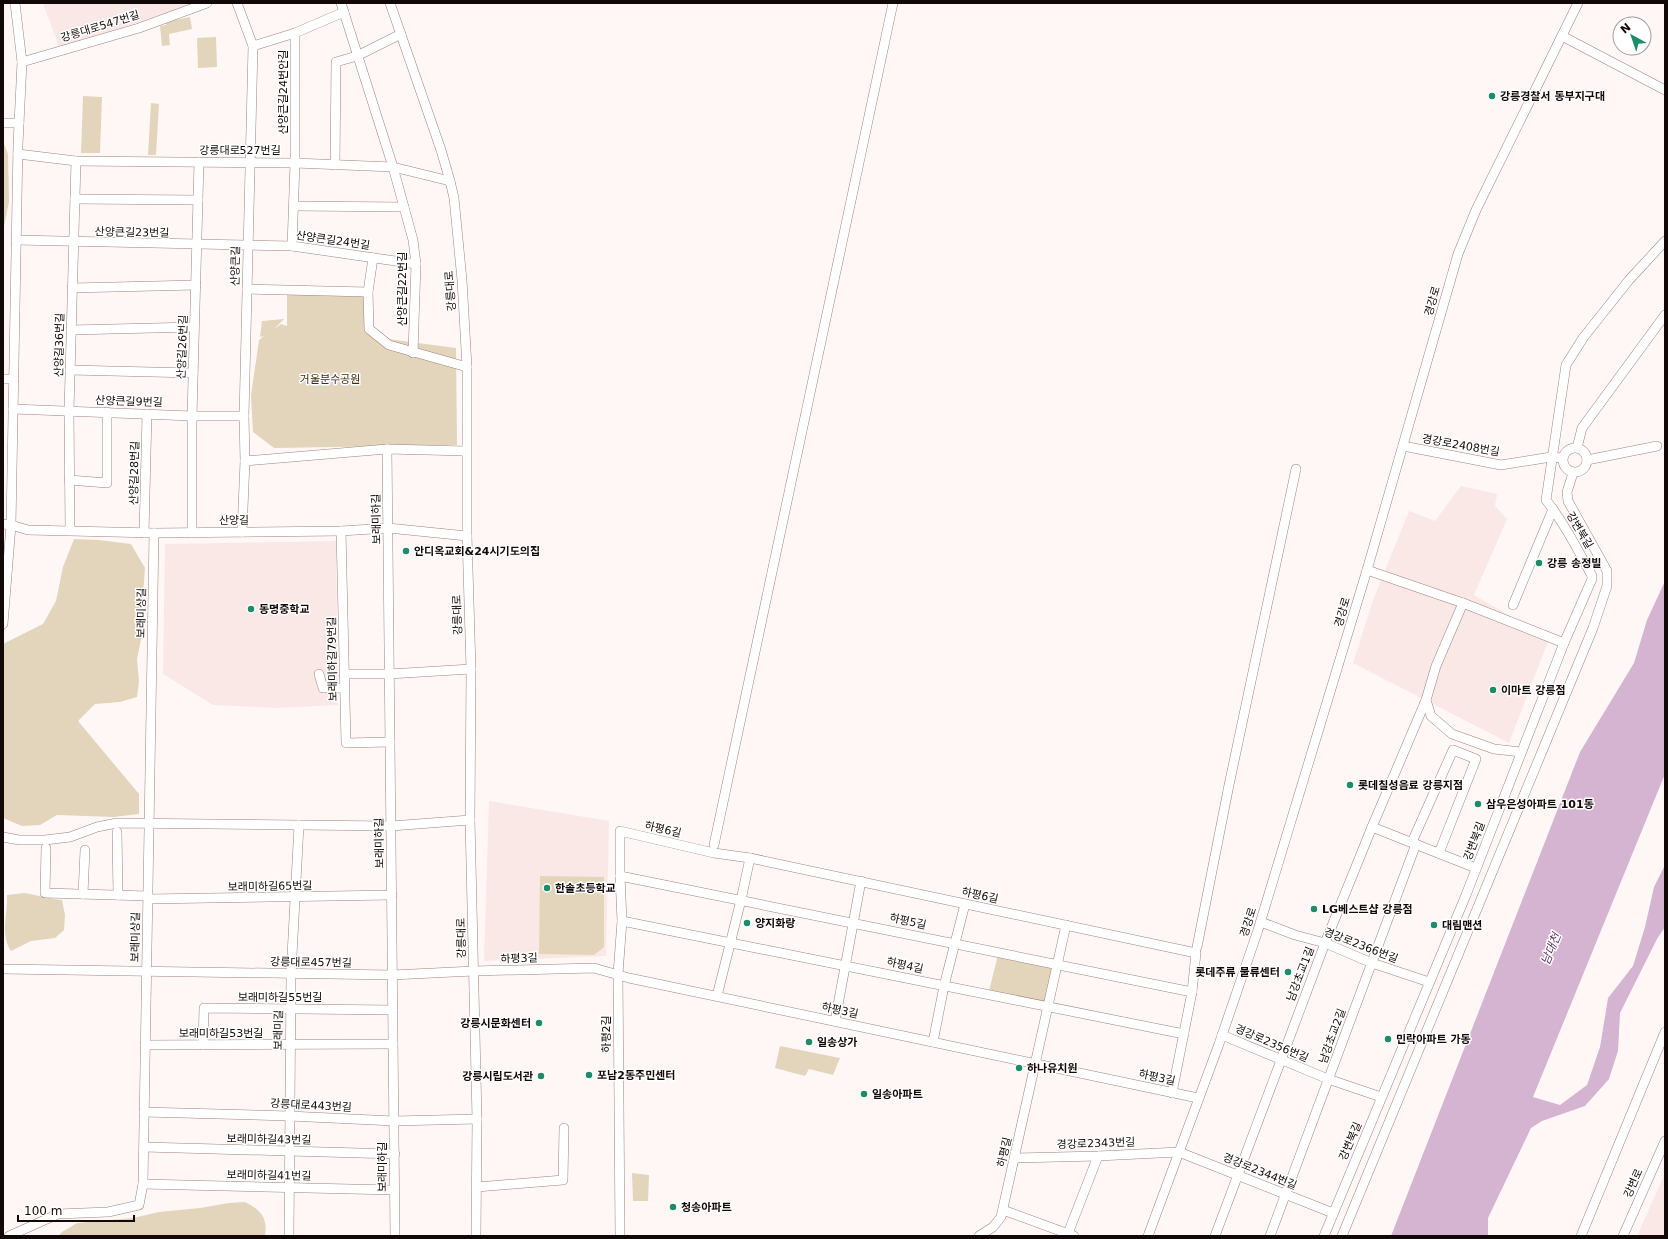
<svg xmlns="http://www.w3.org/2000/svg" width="1668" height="1239" font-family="'DejaVu Sans','Noto Sans KR',sans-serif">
	<rect width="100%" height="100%" fill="#fef7f6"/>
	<g fill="#fae8e6">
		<path d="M43 3H195L82 41 59 47Z"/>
		<path d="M1461 486 1497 494 1495 506 1507 519 1474 595 1549 639 1509 743 1353 663 1373 600 1409 511 1435 521Z"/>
		<path d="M336 541 338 705 277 708 213 705 163 674 165 544Z"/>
		<path d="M489 801 609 821 606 956 484 961Z"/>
		<path d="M1665 1173V1236H1637Z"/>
	</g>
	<g fill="#e3d5bc">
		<path d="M190 17 192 29 169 34 170 45 162 46 160 26 166 25V22Z"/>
		<path d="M216 37 217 67 198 68 197 38Z"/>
		<path d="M83 96 102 97 100 153H81Z"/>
		<path d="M151 103 159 104 156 155H148Z"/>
		<path d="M3 141 8 154 9 202 3 231V285Z"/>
		<path d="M287 295H368L372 326 388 339 456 348 457 445 274 448 253 432 251 395 259 340 264 336 260 337 262 321 284 319 274 329 281 324 287 326Z"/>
		<path d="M74 539 99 540 131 544 145 568 143 594V630L137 659 139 681 137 697 120 702 95 704 78 721 139 794V814L114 817 57 815 40 825 22 826 3 818V644L43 624 56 601 63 567Z"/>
		<path d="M540 876 604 877V947L594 955 539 954Z"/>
		<path d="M24 893C37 895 49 899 62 900L65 915 64 930 55 938 31 941 11 951C0 934 8 914 7 895Z"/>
		<path d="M998 955 1053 966 1046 1004 989 991Z"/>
		<path d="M780 1046 840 1058 833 1075 809 1069 805 1076 775 1068Z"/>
		<path d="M632 1173 649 1175 648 1201H633Z"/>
		<path d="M245 1202C261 1210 268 1218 265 1236H58L62 1232 77 1223 133 1218 159 1212 200 1208 229 1203Z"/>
	</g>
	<path fill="#d5b4d2" d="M1665 581V774L1533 1097 1560 1105 1587 1085 1600 1047 1608 998 1633 966 1645 927 1654 887 1665 865V927L1657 939 1620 1013 1618 1051 1609 1079 1585 1106 1542 1121 1531 1128 1488 1218V1236H1391L1580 752 1634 663 1647 620Z"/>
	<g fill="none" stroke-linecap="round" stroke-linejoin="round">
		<defs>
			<g id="minor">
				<path d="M237 3 253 46 244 416 245 461 242 532"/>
				<path d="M341 3 393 167 413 240 416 264 413 353"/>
				<path d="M390 3 441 150 450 181 454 198 462 280 467 367V536L471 669 470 820 477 1119 476 1236"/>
				<path d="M1562 36 1665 90"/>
				<path d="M253 46 295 33 344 12"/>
				<path d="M22 62 139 28 207 3"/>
				<path d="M3 123H19"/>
				<path d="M18 154 76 161 295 163 393 167 450 181"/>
				<path d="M335 165 336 62 357 56 401 34"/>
				<path d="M75 199 198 200"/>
				<path d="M295 206 404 207"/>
				<path d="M16 240 292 246 416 264"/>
				<path d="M292 246 295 163V33"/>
				<path d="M373 258 368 292 369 329 389 345 467 367"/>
				<path d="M72 288 196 285"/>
				<path d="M247 289 368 292"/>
				<path d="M71 330 194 327"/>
				<path d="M70 370 193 373"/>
				<path d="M3 379H14"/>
				<path d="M13 409 192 416H244"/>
				<path d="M1403 446 1501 465 1551 457 1562 458"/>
				<circle cx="1575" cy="460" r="12"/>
				<path d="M1577 448 1582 428 1665 315"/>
				<path d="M387 449 395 1236"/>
				<path d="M1587 460 1657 446"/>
				<path d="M245 461 387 449 466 451"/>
				<path d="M69 480 107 483V412"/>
				<path d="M3 524 11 525 28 530 154 533 341 531 388 528 467 536"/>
				<path d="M70 530 69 411 76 161"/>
				<path d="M341 531 346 743 390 742"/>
				<path d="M144 533 147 414"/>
				<path d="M192 533V416L199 162"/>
				<path d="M1367 570 1463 603 1564 643"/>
				<path d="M1463 603 1436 666 1426 700 1431 716 1452 734 1494 749 1521 752"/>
				<path d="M1513 605 1553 509"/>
				<path d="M3 624 11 525 18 145 22 62 15 3"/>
				<path d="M319 674 323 688H345"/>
				<path d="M344 674H389L471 669"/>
				<path d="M1372 827 1426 700"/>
				<path d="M117 832 118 895"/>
				<path d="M3 837 19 840H45L70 837 97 827 117 823 391 826 470 820"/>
				<path d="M1412 842 1453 750 1476 759 1439 853"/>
				<path d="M714 845 893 3"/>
				<path d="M46 848 45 893 148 896"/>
				<path d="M620 876 1192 992"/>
				<path d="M83 894 85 850"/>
				<path d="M148 899 392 895"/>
				<path d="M622 921 1184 1034"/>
				<path d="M1261 922 1295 935 1325 943 1372 963 1429 982"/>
				<path d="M1197 947 1229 785 1296 469"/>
				<path d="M3 969 392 975 474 971 594 968 629 978 1198 1098"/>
				<path d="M717 996 741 900 750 858"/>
				<path d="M835 1021 861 881"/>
				<path d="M1222 1035 1328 1079 1381 1097"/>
				<path d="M933 1042 944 986 965 904"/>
				<path d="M145 1045 393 1044"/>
				<path d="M203 1045 204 1008 393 1010"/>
				<path d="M144 1112 289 1116 394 1121 477 1119"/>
				<path d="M144 1147 395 1154"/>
				<path d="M1015 1158 1098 1156 1179 1152 1333 1213"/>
				<path d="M143 1184 394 1190"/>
				<path d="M477 1187 563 1180 564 1128"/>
				<path d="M1003 1210 1074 1236"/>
				<path d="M9 1236 58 1214 108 1212 139 1205 143 1184 154 533"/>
				<path d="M289 1236 291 974 299 825"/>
				<path d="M620 1236 618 974 622 921 620 876V831L714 853 750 858 1196 953 1192 992 1172 1093"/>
				<path d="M979 1236 993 1227 1001 1217 1066 925"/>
				<path d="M1067 1236 1098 1156"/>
				<path d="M1148 1236 1219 1044 1258 930 1367 570 1458 254 1476 210 1578 3"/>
				<path d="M1215 1236 1325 943 1372 827 1476 868"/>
				<path d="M1270 1236 1416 844"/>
				<path d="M1324 1236 1466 895 1564 643 1592 579V576C1578 550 1564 523 1546 500L1566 365 1583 338 1629 280 1665 241"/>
				<path d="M1342 1236 1593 628 1607 586V571L1568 501 1567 492 1573 473"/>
				<path d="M1581 1236 1665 1032"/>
				<path d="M1623 1236 1665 1141"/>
			</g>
		</defs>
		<use href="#minor" stroke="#a0837f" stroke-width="10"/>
		<use href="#minor" stroke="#fff" stroke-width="9"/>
	</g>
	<g fill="#1c8c6b" stroke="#fff" stroke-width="1.5">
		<circle cx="1492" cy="96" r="4"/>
		<circle cx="406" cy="551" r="4"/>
		<circle cx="1539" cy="563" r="4"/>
		<circle cx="251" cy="609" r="4"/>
		<circle cx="1493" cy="690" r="4"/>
		<circle cx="1350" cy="785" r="4"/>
		<circle cx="1478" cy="804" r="4"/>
		<circle cx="547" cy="888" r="4"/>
		<circle cx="1314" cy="909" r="4"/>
		<circle cx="747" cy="923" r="4"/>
		<circle cx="1434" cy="925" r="4"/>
		<circle cx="1288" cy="972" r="4"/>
		<circle cx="539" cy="1023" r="4"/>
		<circle cx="1388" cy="1039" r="4"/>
		<circle cx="809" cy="1042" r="4"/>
		<circle cx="1019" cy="1068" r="4"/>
		<circle cx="589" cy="1075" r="4"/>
		<circle cx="541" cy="1076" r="4"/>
		<circle cx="864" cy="1094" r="4"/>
		<circle cx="673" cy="1207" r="4"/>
	</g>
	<g text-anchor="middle" stroke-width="3" stroke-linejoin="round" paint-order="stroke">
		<g font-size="11" fill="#120807" stroke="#fff">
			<text transform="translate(100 26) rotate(-17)" y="4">강릉대로547번길</text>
			<text transform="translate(283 92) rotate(-90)" y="4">산양큰길24번안길</text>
			<text x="240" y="154">강릉대로527번길</text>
			<text transform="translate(132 232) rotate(1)" y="4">산양큰길23번길</text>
			<text transform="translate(333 240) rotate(8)" y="4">산양큰길24번길</text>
			<text transform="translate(235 266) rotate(-89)" y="4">산양큰길</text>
			<text transform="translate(402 289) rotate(-90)" y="4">산양큰길22번길</text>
			<text transform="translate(450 291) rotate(-94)" y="4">강릉대로</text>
			<text transform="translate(1432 301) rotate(-74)" y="4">경강로</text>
			<text transform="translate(59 345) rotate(-89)" y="4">산양길36번길</text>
			<text transform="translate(182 347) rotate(-88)" y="4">산양길26번길</text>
			<text transform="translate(129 401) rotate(2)" y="4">산양큰길9번길</text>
			<text transform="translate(1461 445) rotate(10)" y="4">경강로2408번길</text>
			<text transform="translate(134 473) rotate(-89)" y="4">산양길28번길</text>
			<text transform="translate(376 519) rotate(-91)" y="4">보래미하길</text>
			<text transform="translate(234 520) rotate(-1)" y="4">산양길</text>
			<text transform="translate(1580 530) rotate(59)" y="4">강변북길</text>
			<text transform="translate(1342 612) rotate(-74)" y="4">경강로</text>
			<text transform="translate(141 613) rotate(-89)" y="4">보래미상길</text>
			<text transform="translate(457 615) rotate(-92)" y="4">강릉대로</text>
			<text transform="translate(332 659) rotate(-91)" y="4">보래미하길79번길</text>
			<text transform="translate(663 829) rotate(13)" y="4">하평6길</text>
			<text transform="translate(1474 841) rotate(-69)" y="4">강변북길</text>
			<text transform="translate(379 843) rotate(-91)" y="4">보래미하길</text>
			<text transform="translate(270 886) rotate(-1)" y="4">보래미하길65번길</text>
			<text transform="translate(980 895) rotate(12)" y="4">하평6길</text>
			<text transform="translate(908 921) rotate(12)" y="4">하평5길</text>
			<text transform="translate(1248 922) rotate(-72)" y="4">경강로</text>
			<text transform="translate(135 937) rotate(-89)" y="4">보래미상길</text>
			<text transform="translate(461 938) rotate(-91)" y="4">강릉대로</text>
			<text transform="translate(1361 945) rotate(21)" y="4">경강로2366번길</text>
			<text transform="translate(519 958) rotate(-2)" y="4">하평3길</text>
			<text transform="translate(311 962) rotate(1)" y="4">강릉대로457번길</text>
			<text transform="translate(905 965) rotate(12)" y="4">하평4길</text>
			<text transform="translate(1300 974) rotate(-69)" y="4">남강초교1길</text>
			<text x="280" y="1001">보래미하길55번길</text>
			<text transform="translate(840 1010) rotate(12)" y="4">하평3길</text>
			<text transform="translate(278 1030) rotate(-89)" y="4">보래미길</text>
			<text x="221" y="1037">보래미하길53번길</text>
			<text transform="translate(606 1034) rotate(-90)" y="4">하평2길</text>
			<text transform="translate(1332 1036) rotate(-70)" y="4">남강초교2길</text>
			<text transform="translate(1272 1043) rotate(23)" y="4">경강로2356번길</text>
			<text transform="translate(1157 1077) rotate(12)" y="4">하평3길</text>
			<text transform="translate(311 1105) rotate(3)" y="4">강릉대로443번길</text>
			<text transform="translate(269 1139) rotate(1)" y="4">보래미하길43번길</text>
			<text transform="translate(1350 1141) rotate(-67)" y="4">강변북길</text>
			<text transform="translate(1096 1143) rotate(-2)" y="4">경강로2343번길</text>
			<text transform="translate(1004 1152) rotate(-77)" y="4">하평길</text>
			<text transform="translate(382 1167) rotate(-90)" y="4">보래미하길</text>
			<text transform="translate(1260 1171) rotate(22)" y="4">경강로2344번길</text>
			<text transform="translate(269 1175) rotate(1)" y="4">보래미하길41번길</text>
			<text transform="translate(1633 1183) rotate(-66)" y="4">강변로</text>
		</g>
		<g font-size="11" font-weight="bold" fill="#120807" stroke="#fff" text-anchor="start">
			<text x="1500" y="100">강릉경찰서 동부지구대</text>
			<text x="414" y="555">안디옥교회&amp;24시기도의집</text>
			<text x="1547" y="567">강릉 송정빌</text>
			<text x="259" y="613">동명중학교</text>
			<text x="1501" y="694">이마트 강릉점</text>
			<text x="1358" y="789">롯데칠성음료 강릉지점</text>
			<text x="1486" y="808">삼우은성아파트 101동</text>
			<text x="555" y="892">한솔초등학교</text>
			<text x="1322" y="913">LG베스트샵 강릉점</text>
			<text x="755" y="927">양지화랑</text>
			<text x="1442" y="929">대림맨션</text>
			<text x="1280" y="976" text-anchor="end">롯데주류 물류센터</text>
			<text x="531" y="1027" text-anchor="end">강릉시문화센터</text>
			<text x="1396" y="1043">민락아파트 가동</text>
			<text x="817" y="1046">일송상가</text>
			<text x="1027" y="1072">하나유치원</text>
			<text x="597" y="1079">포남2동주민센터</text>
			<text x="533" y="1080" text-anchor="end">강릉시립도서관</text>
			<text x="872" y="1098">일송아파트</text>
			<text x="681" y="1211">청송아파트</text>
		</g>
		<g font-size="11" fill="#3c2d0d" stroke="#fff">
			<text x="330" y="383">거울분수공원</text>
		</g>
		<g font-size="12" font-style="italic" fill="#633862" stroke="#fff">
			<text transform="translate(1551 949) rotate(-68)" y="4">남대천</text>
		</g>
	</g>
	<rect width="1668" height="1239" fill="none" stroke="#120807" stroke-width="8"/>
	<g transform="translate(1632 36) rotate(320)"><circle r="19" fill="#ffffff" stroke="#a09c9c"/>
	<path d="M0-3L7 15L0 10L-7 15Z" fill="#1c8c6b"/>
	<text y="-6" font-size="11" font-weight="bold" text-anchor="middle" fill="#120807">N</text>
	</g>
	<path d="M18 1215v6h116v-6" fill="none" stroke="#120807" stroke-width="2"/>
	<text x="24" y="1215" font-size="12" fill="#120807" stroke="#ffffff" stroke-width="3" paint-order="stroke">100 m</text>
</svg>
